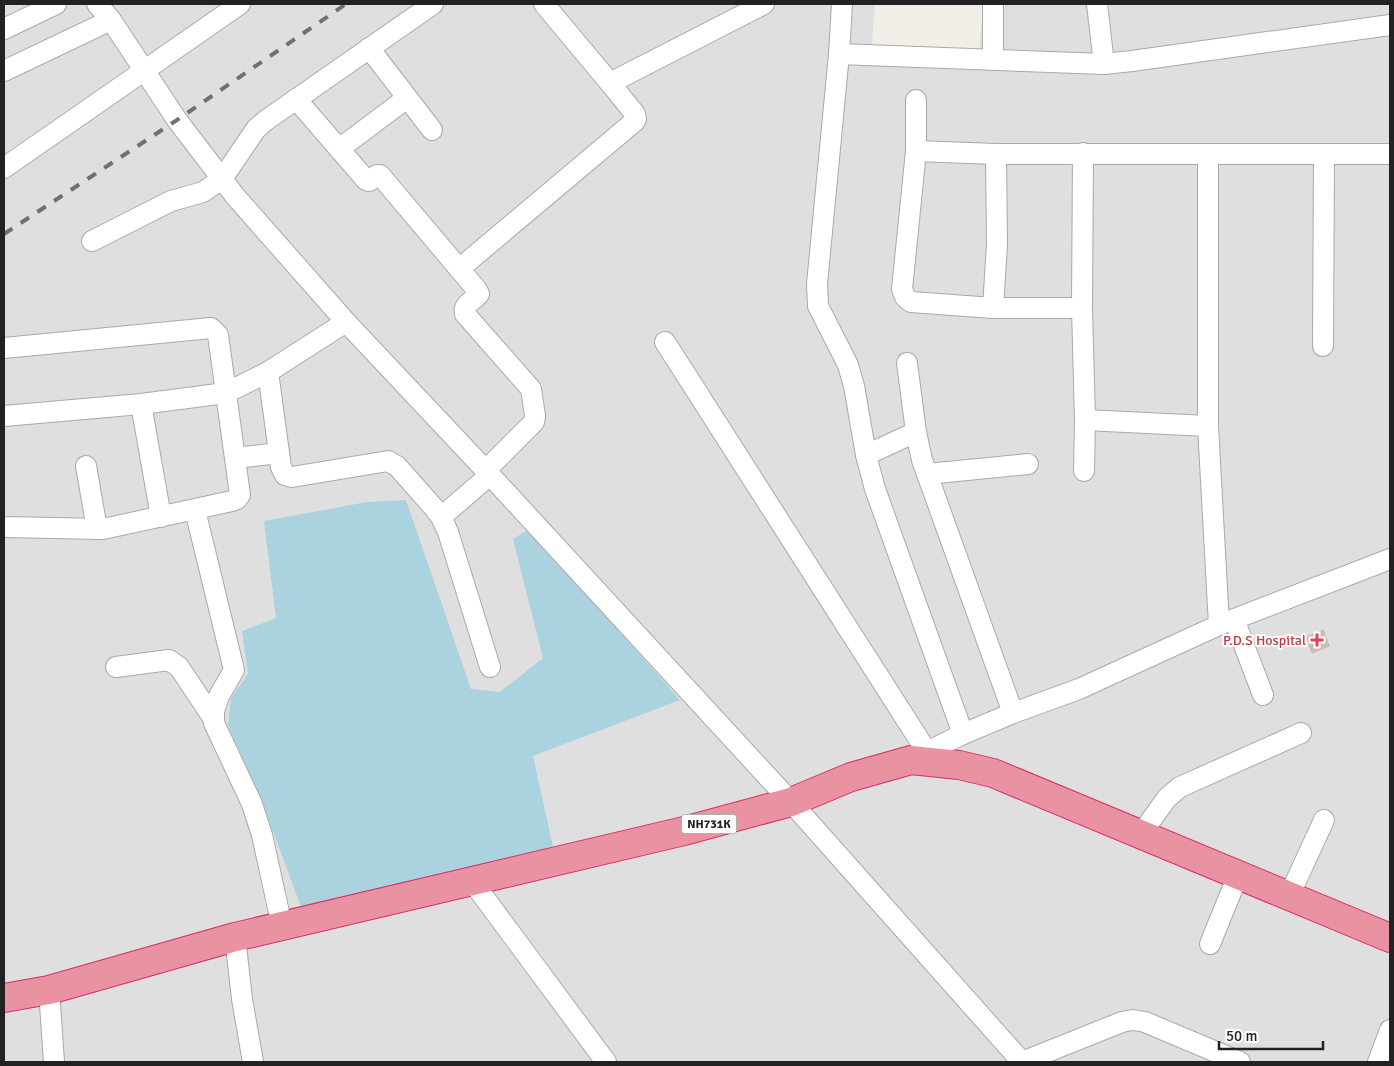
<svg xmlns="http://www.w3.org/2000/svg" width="1394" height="1066" font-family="Signika,sans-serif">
	<rect width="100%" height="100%" fill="#f2efe9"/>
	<path fill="#e0dfdf" d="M4 4H875L871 59 977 65 984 4H1390V1062H4Z"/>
	<path fill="#aad3df" d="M406 500 471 689 500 692 543 658 513 539 529 529 680 700 533 756 553 847 301 907 263 804 228 725 231 698 248 674 242 631 276 618 264 521 367 502Z"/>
	<path fill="#c7bfb8" stroke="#c4b6ab" d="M1323 630 1329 646 1312 653 1306 637Z"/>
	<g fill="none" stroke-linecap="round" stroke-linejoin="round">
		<defs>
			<g id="minor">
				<path d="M97 4 111 20 177 120 235 196 346 322 490 475 791 802 1022 1062"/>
				<path d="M544 4 610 83 764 4"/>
				<path d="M842 4 839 54 817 284 818 306 848 365 854 386 866 455 875 489 963 734"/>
				<path d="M993 4V60"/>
				<path d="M1097 4 1104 64"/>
				<path d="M4 29 56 4"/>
				<path d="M369 48 432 130"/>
				<path d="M839 54 1104 64 1132 61 1390 25"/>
				<path d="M4 71 111 20"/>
				<path d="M296 99 366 180 369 181 377 175H380L477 290 479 294C474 301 462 304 465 314L531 389 535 416 534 422 486 470"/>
				<path d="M916 100V151L902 289 905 297 911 302 993 308H1082"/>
				<path d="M339 149 407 98"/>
				<path d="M916 151 996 154H1390"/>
				<path d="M1083 153 1082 308 1085 420 1084 471"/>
				<path d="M1208 154V426L1219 625"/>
				<path d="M4 168 240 4"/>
				<path d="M92 241 171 201 203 192 222 179 256 129 265 121 433 4"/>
				<path d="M459 269 635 121 636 119 635 114 610 83"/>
				<path d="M993 308 997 244 996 154"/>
				<path d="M665 342 927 752"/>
				<path d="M1323 346 1324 154"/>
				<path d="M4 348 211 328 218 335 240 495 237 499 232 501 103 529 4 527"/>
				<path d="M907 363 916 432 922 460 1013 713"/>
				<path d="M268 372 281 467 285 475 292 477 388 461 397 466 435 509 441 517 448 532 490 667"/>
				<path d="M141 404 161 517"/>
				<path d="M4 416 141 404 226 393 268 372 346 322"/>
				<path d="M1085 420 1208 426"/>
				<path d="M866 455 916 432"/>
				<path d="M235 458 279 453"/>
				<path d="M86 466 97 529"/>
				<path d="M927 474 1028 464"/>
				<path d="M195 510 234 670 219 696 214 711V723L252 804 262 835 282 926"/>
				<path d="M441 517 490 475"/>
				<path d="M1234 619 1263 695"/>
				<path d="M116 667 169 660 179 667 213 718"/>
				<path d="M911 760 963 734 1013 713 1079 689 1219 625 1390 559"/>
				<path d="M1141 834 1167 798 1180 787 1301 733"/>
				<path d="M472 881 606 1062"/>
				<path d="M1289 896 1324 820"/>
				<path d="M235 937 242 999 253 1062"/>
				<path d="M1210 944 1238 875"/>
				<path d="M49 990 54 1062"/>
				<path d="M1022 1062 1122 1022 1133 1020 1145 1022 1240 1062"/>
				<path d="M1378 1062 1390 1030"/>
			</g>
			<path id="highway" d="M4 998 49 990 235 937 684 831 791 802 851 777 911 760 959 765 993 773 1390 938"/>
		</defs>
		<use href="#minor" stroke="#a9a9a9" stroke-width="22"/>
		<use href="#highway" stroke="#dc2a67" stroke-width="30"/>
		<use href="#minor" stroke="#fff" stroke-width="20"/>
		<use href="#highway" stroke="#e892a2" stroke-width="28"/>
		<path stroke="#707070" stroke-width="4" stroke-dasharray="10 10" stroke-linecap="butt" d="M4 234 177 120 346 4"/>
	</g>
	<path fill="#e0444e" stroke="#fff" stroke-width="2" d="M1314.5 632.5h5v5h5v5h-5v5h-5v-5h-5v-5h5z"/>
	<g text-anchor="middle" stroke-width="4" stroke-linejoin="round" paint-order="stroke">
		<rect fill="#fff" stroke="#646464" stroke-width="1" x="681.5" y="814.5" width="55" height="19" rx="4"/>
		<g font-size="12" font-weight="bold" fill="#222">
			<text x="709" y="828">NH731K</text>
		</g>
		<g font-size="14" fill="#be3a42" stroke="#fff" text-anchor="end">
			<text x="1306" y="645">P.D.S Hospital</text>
		</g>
	</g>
	<rect width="1394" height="1066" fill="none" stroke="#222222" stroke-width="10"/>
	<path d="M1219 1041v8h104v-8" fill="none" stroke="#222222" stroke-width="2.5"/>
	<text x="1226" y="1041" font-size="15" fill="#222222" stroke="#ffffff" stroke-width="4" paint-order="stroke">50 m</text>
</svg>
